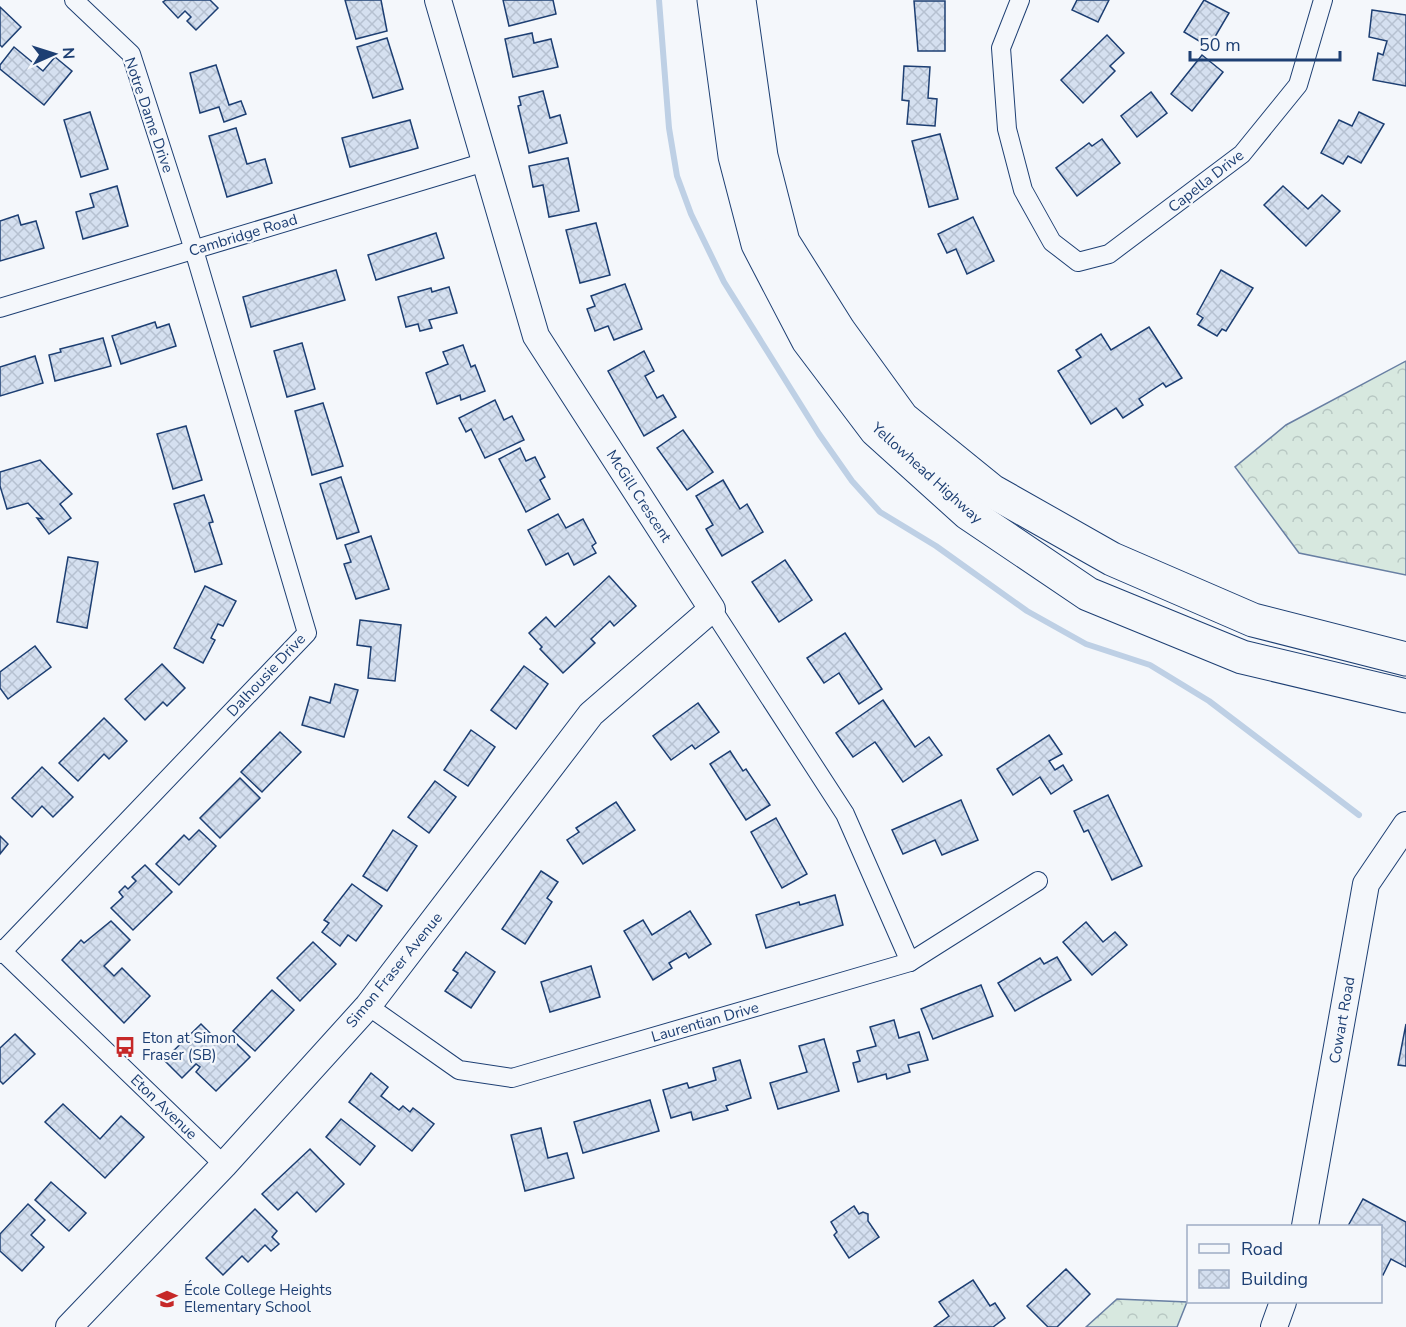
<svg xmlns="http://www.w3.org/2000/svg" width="1406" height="1327" font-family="'Nunito Sans',sans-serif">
	<defs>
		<pattern id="forest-crowns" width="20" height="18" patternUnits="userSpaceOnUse" patternTransform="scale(1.5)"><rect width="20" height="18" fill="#d7e8df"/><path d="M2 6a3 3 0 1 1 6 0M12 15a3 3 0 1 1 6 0" fill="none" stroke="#b8c8c3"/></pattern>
		<pattern id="building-cross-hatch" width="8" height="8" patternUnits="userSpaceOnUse" patternTransform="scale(1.5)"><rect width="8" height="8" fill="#d5e0f0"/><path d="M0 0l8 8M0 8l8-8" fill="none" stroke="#b6c1d1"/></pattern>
	</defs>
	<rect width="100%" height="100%" fill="#f4f7fb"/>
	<g fill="url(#forest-crowns)" stroke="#687fa3" stroke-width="1.5">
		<path d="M1406 361V575L1299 553 1235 467 1286 425Z"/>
		<path d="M1117 1299 1187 1302 1177 1327H1086Z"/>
	</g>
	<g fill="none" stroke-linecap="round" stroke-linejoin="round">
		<path stroke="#bed0e5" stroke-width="6" d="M659 0 669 128 677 176 691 214 724 282 819 434 852 481 880 512 936 546 1027 611 1086 644 1150 665 1209 701 1359 815"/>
	</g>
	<g fill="url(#building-cross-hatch)" stroke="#1d3f73" stroke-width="1.5">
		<path d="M166 0H210L218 8 196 30 187 21 191 17 185 11 178 18 163 2Z"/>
		<path d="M345 0H381L387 31 356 39Z"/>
		<path d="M503 0H553L556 14 509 26Z"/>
		<path d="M1077 0H1109L1098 22 1072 10Z"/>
		<path d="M1204 0 1229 13 1209 47 1184 32Z"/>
		<path d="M914 1H945V51H918Z"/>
		<path d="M0 7 21 27 2 47 0 45Z"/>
		<path d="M1372 10 1406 15V86L1373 80 1378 53 1383 55 1387 41 1369 37Z"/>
		<path d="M532 33 534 43 551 39 558 67 513 77 505 39Z"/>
		<path d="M1107 35 1124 53 1110 66 1115 71 1083 103 1061 80Z"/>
		<path d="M387 38 403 89 373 98 357 47Z"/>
		<path d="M14 47 43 71 55 57 72 71 44 105 0 69V65Z"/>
		<path d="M1202 55 1223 72 1192 111 1171 94Z"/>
		<path d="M216 65 229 105 241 101 246 114 224 122 219 107 200 113 190 73Z"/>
		<path d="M904 66 930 67 928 98 937 99 935 126 907 124 909 101 902 100Z"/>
		<path d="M543 91 550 118 560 115 567 143 529 153 518 106 521 105 519 97Z"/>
		<path d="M1151 92 1167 113 1137 137 1121 116Z"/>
		<path d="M90 112 108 169 81 177 64 120Z"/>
		<path d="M1359 112 1384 124 1361 163 1348 156 1343 164 1321 153 1339 120 1352 126Z"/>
		<path d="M410 120 418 148 350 167 342 138Z"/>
		<path d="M236 128 247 164 265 159 272 183 227 197 209 136Z"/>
		<path d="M940 134 958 199 929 207 912 141Z"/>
		<path d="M1102 139 1120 163 1077 196 1056 168 1089 143 1092 146Z"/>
		<path d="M568 158 579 211 549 217 543 185 533 187 529 166Z"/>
		<path d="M117 186 128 226 83 239 76 212 94 207 90 194Z"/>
		<path d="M1283 186 1308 209 1322 195 1340 211 1306 246 1264 205Z"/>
		<path d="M18 215 21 225 36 221 44 248 0 261V221Z"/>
		<path d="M973 217 994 261 967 274 956 249 947 253 938 234Z"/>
		<path d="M596 223 610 275 580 283 566 230Z"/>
		<path d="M436 233 444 258 376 280 368 255Z"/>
		<path d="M336 270 345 300 251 327 243 297Z"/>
		<path d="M1221 270 1253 288 1226 331 1222 329 1217 336 1198 325 1203 318 1197 314Z"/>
		<path d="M625 284 642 329 614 340 608 326 595 331 587 309 595 306 591 296Z"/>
		<path d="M449 287 457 313 429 320 432 328 420 331 418 324 406 327 398 297 431 288 432 292Z"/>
		<path d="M155 322 157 328 169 324 176 346 121 364 112 336Z"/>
		<path d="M1149 327 1182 378 1166 387 1163 383 1139 399 1143 405 1123 418 1116 408 1091 424 1058 371 1081 357 1076 350 1101 334 1111 350Z"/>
		<path d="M103 338 111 366 55 381 49 355 61 352 60 349Z"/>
		<path d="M302 343 315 389 287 397 274 351Z"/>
		<path d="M463 345 471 367 475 365 485 391 461 400 460 395 437 404 426 373 448 364 443 352Z"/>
		<path d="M644 351 654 371 645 376 657 398 663 395 676 417 644 436 608 371Z"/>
		<path d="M35 356 43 383 0 396V367Z"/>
		<path d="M495 400 504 420 512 416 524 440 485 458 471 429 466 432 459 418Z"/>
		<path d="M323 403 343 466 312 475 295 411Z"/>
		<path d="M186 426 202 480 173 489 157 434Z"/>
		<path d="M683 430 713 472 687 490 657 448Z"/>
		<path d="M520 448 526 461 535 457 545 477 540 480 550 499 526 512 499 459Z"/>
		<path d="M40 460 72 494 60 504 71 518 49 534 37 518 43 519 28 503 7 509 0 486V472Z"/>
		<path d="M341 477 359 532 337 539 320 484Z"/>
		<path d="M723 480 740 509 747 504 763 532 722 556 706 529 713 525 696 496Z"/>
		<path d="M204 495 213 522 209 523 222 564 195 572 174 504Z"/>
		<path d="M558 514 566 528 583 519 596 543 592 546 596 553 574 565 568 553 546 565 528 530Z"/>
		<path d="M371 536 389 589 356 599 344 564 351 562 345 545Z"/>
		<path d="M68 557 98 562 87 628 57 622Z"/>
		<path d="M785 560 812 600 779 622 752 582Z"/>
		<path d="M609 576 636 606 614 626 610 621 591 639 595 643 563 673 540 649 542 647 529 633 546 617 555 627Z"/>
		<path d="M205 586 236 601 223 626 218 624 211 638 215 640 203 663 174 648Z"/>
		<path d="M360 620 401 625 395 681 368 678 371 647 357 645Z"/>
		<path d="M845 633 882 689 859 704 839 673 824 683 807 658Z"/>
		<path d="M35 646 51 667 8 699 0 688V672Z"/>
		<path d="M162 664 185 688 167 706 163 702 145 720 125 699Z"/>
		<path d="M524 666 548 684 516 729 491 710Z"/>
		<path d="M335 684 358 690 344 737 302 725 310 697 330 703Z"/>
		<path d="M883 700 915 747 929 737 942 755 903 782 875 742 853 757 836 733Z"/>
		<path d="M698 703 719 732 695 749 692 745 671 760 653 736Z"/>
		<path d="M104 718 127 741 109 759 104 754 78 781 59 763Z"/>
		<path d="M471 730 495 747 468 786 444 770Z"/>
		<path d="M280 732 301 752 262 792 241 772Z"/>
		<path d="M1049 735 1062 754 1049 761 1055 770 1063 765 1072 780 1051 794 1040 777 1013 795 997 769Z"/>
		<path d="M730 751 743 771 746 769 770 805 746 820 710 764Z"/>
		<path d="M42 767 73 797 53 817 42 806 32 817 12 798Z"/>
		<path d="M240 778 260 798 220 838 200 818Z"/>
		<path d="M435 781 456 797 429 833 408 817Z"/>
		<path d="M1108 795 1142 866 1112 880 1088 830 1084 832 1074 811Z"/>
		<path d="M961 800 978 840 942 855 935 840 903 854 892 830Z"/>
		<path d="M616 802 635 830 583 864 567 840 579 832 576 828Z"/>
		<path d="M776 818 807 874 782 888 751 832Z"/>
		<path d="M199 830 216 846 179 885 156 864 184 835 189 840Z"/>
		<path d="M393 830 417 846 387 891 363 876Z"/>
		<path d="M0 836 8 844 0 854Z"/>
		<path d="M145 865 172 892 133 930 111 908 123 897 119 892 125 886 128 889 136 881 132 877Z"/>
		<path d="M541 871 558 882 547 898 552 902 525 944 502 929Z"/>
		<path d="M352 884 382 906 356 941 348 935 340 946 322 932 329 923 324 920Z"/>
		<path d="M835 895 843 925 766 948 756 915 799 902 800 905Z"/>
		<path d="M690 911 711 944 689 958 686 953 669 963 672 968 653 980 624 931 643 920 652 935Z"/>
		<path d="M111 921 130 940 104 966 114 976 122 968 150 996 124 1023 62 960 81 940 84 943Z"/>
		<path d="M1086 922 1103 942 1115 932 1127 945 1092 975 1063 942Z"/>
		<path d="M313 942 336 964 300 1001 277 978Z"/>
		<path d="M466 952 495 972 471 1008 445 991 458 973 453 970Z"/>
		<path d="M1057 957 1071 980 1015 1011 998 983 1040 958 1044 964Z"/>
		<path d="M591 966 600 997 550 1012 541 982Z"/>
		<path d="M981 985 993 1016 933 1039 921 1009Z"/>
		<path d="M272 990 294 1010 255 1051 233 1031Z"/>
		<path d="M894 1020 899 1038 919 1032 928 1060 908 1065 910 1072 887 1079 886 1074 858 1082 853 1063 860 1061 857 1051 876 1046 870 1027Z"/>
		<path d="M201 1024 221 1044 229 1036 250 1057 216 1091 196 1072 200 1067 196 1064 182 1078 164 1060Z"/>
		<path d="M1406 1024V1066L1398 1065Z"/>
		<path d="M15 1034 35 1054 3 1084 0 1081V1048Z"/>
		<path d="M824 1039 839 1091 778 1109 770 1083 807 1072 799 1046Z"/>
		<path d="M740 1060 751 1098 726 1106 728 1110 693 1120 691 1112 671 1118 663 1090 687 1083 689 1088 716 1080 713 1068Z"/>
		<path d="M371 1073 388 1087 381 1096 399 1110 403 1106 410 1112 413 1108 434 1124 412 1151 349 1102Z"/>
		<path d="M650 1100 659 1131 583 1153 574 1122Z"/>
		<path d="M63 1104 100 1139 121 1116 144 1137 105 1178 45 1122Z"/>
		<path d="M341 1119 375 1146 360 1165 326 1137Z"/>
		<path d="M541 1128 548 1158 567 1153 574 1178 525 1191 511 1135Z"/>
		<path d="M310 1149 344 1184 316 1212 297 1192 278 1210 262 1194Z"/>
		<path d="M51 1182 86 1213 69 1231 35 1200Z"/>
		<path d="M1363 1199 1406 1222V1267L1391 1259 1383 1275 1380 1273V1226H1348Z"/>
		<path d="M28 1204 45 1220 31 1235 44 1247 22 1271 0 1251V1234Z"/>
		<path d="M854 1206 859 1214 863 1212 868 1214V1221L879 1237 849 1258 834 1235 837 1232 831 1222Z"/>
		<path d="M255 1209 277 1231 272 1237 279 1244 271 1251 265 1245 248 1262 242 1256 223 1275 206 1258Z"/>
		<path d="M1066 1269 1090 1294 1057 1327H1048L1027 1306Z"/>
		<path d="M973 1280 990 1306 995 1303 1005 1318 993 1327H934L949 1316 939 1302Z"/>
	</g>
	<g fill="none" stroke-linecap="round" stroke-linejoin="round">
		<defs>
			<g id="street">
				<path d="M1020 0 1001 48 1007 129 1023 190 1052 242 1078 262 1109 254 1242 154 1298 85 1323 0"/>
				<path d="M0 308 485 162"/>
				<path d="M712 609 845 814 910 962"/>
				<path d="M0 949 224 1165"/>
				<path d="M0 954 307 633 194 250 131 54 74 0"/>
				<path d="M368 1006 459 1070 512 1078 910 962 1038 881"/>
			</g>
			<g id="secondary">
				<path d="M1305 1226 1366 884 1406 825"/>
				<path d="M69 1327 224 1165 368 1006 591 714 712 609 536 336 438 0"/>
				<path d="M1274 1327 1283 1302"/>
			</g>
			<g id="highway">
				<path d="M714 0 735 156 758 244 808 340 876 430 968 513 1088 594 1242 657 1406 696"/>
				<path d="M739 0 761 156 783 242 839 331 902 418 992 491 1112 559 1253 620 1406 659"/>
			</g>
		</defs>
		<use href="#street" stroke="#1d3f73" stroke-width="20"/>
		<use href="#secondary" stroke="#1d3f73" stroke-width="28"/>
		<use href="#highway" stroke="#1d3f73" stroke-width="35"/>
		<use href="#street" stroke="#f4f7fb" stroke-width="18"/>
		<use href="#secondary" stroke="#f4f7fb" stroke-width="26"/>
		<use href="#highway" stroke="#f4f7fb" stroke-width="33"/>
	</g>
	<defs>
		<symbol id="bus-bare" viewBox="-9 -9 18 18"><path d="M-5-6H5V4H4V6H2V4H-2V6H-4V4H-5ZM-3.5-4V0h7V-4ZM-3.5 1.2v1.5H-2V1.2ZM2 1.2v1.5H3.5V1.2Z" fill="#c62828" stroke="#f4f7fb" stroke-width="2.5" paint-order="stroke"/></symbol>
		<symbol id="school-bare" viewBox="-9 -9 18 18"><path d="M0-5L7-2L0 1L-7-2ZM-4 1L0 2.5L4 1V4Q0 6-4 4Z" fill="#c62828" stroke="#f4f7fb" stroke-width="2.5" paint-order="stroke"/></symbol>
	</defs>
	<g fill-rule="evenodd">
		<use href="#bus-bare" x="110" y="1032" width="30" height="30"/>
		<use href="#school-bare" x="152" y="1284" width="30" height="30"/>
	</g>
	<g text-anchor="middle" stroke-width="4.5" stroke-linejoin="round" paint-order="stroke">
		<g font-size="15" fill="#1d3f73" stroke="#f4f7fb">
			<text transform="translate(149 115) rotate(71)" y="5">Notre Dame Drive</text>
			<text transform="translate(1206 181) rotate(-38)" y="5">Capella Drive</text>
			<text transform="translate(243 235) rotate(-17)" y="5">Cambridge Road</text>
			<text transform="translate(927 473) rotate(42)" y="5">Yellowhead Highway</text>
			<text transform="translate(639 496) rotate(57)" y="5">McGill Crescent</text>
			<text transform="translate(266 675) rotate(-47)" y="5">Dalhousie Drive</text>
			<text transform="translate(394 970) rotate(-51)" y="5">Simon Fraser Avenue</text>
			<text transform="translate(1342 1020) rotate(-80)" y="5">Cowart Road</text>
			<text transform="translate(705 1022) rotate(-16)" y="5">Laurentian Drive</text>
			<text transform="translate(164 1107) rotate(44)" y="5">Eton Avenue</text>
		</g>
		<g font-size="15" fill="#1d3f73" stroke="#f4f7fb" text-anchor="start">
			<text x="142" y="1043">Eton at Simon<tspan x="142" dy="17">Fraser (SB)</tspan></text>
			<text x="184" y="1295">École College Heights<tspan x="184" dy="17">Elementary School</tspan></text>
		</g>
	</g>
	<rect x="1187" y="1225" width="195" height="78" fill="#f4f7fb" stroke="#9eadc5" stroke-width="1.5"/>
	<rect x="1199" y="1244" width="30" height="9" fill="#f4f7fb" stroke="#9eadc5" stroke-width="1.5"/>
	<text x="1241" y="1255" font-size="18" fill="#1d3f73">Road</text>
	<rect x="1199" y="1270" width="30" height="18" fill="url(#building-cross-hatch)" stroke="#9eadc5" stroke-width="1.5"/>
	<text x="1241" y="1285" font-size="18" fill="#1d3f73">Building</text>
	<g transform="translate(54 54) rotate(87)" stroke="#f4f7fb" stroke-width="4.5" paint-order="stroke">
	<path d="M0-4.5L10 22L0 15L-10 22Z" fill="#1d3f73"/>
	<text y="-9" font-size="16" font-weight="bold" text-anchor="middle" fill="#1d3f73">N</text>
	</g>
	<path d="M1190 51v9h150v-9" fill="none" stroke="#1d3f73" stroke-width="3"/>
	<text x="1199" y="51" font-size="18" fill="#1d3f73" stroke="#f4f7fb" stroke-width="4.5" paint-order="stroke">50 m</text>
</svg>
